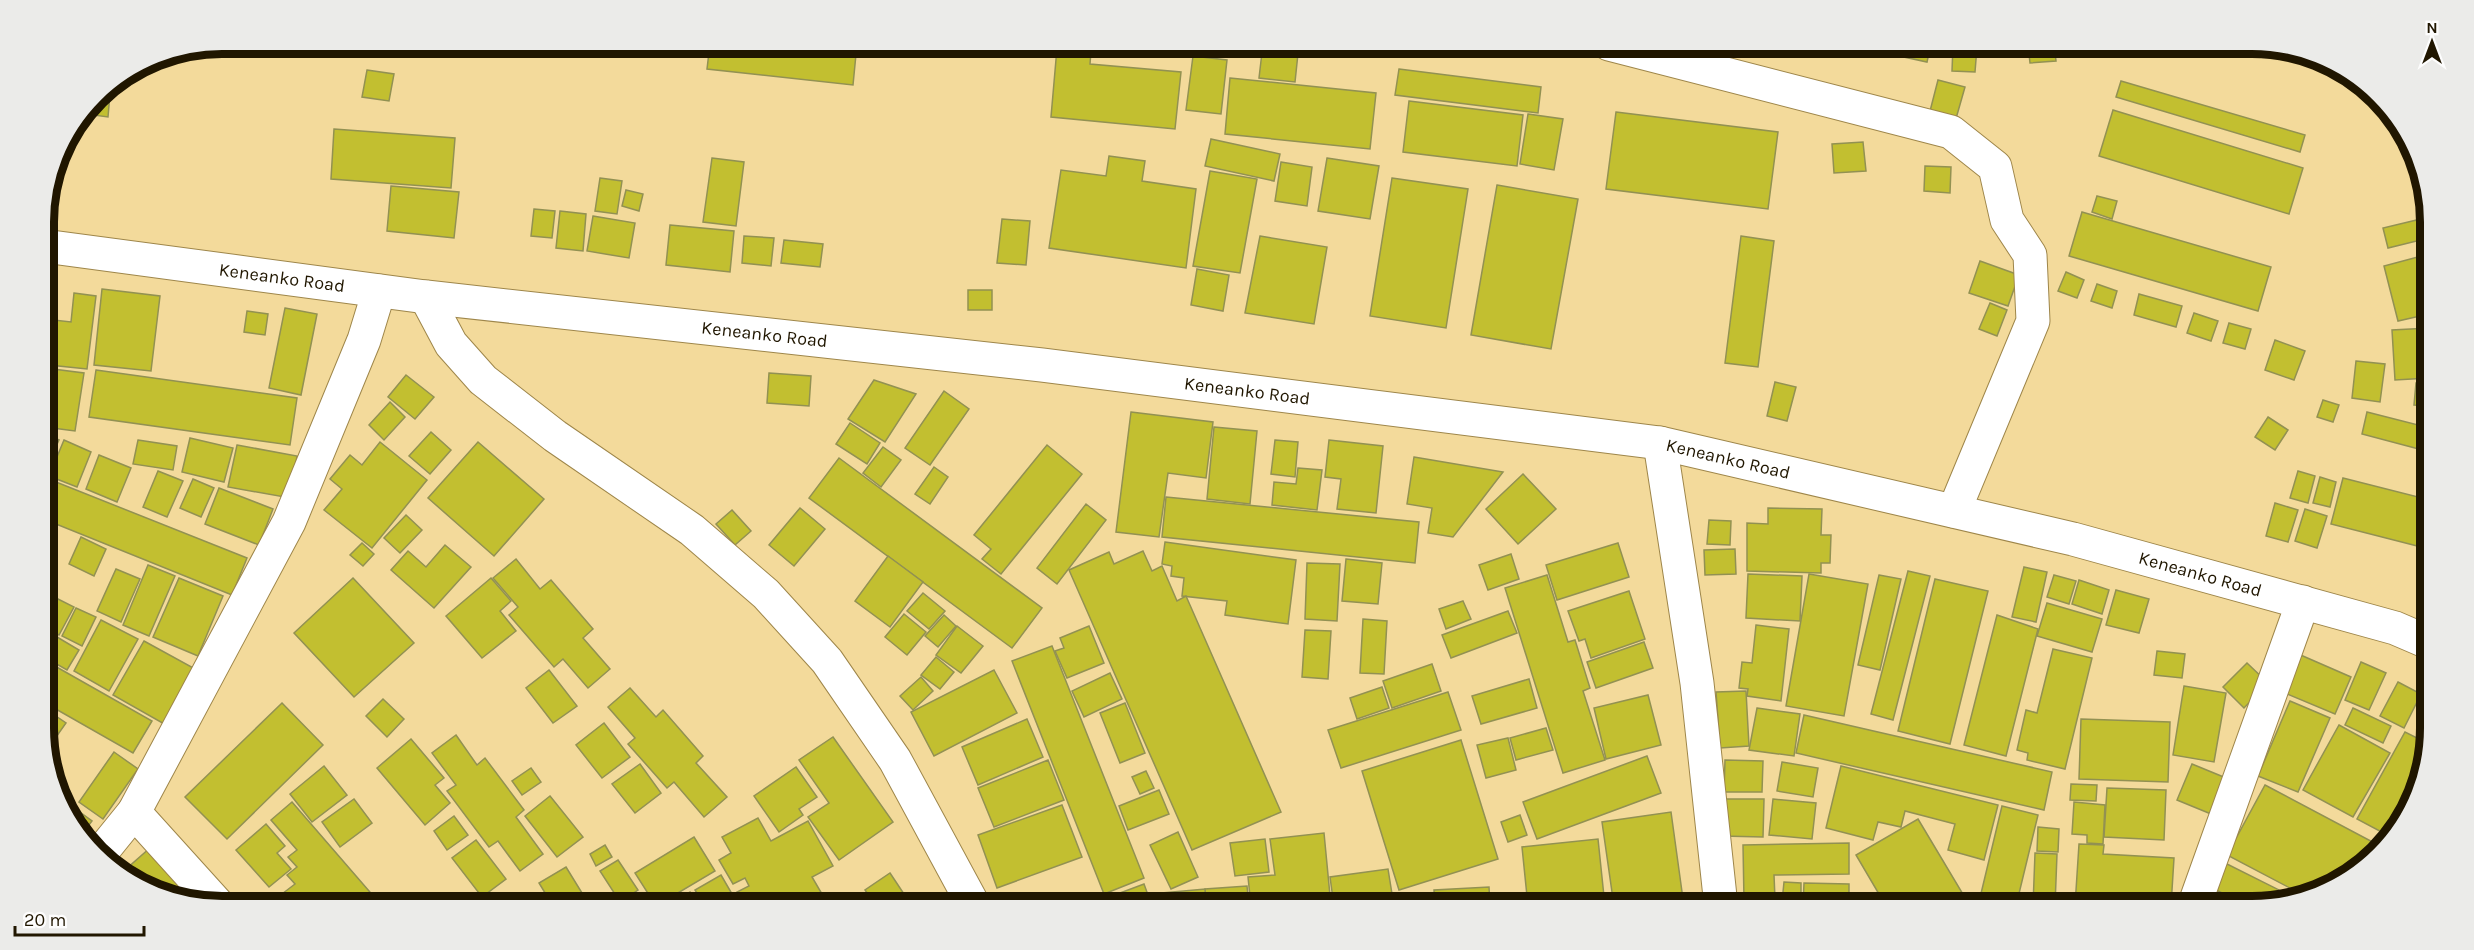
<svg xmlns="http://www.w3.org/2000/svg" width="2474" height="950" font-family="Karla,sans-serif">
	<rect width="100%" height="100%" fill="#f3da9b"/>
	<g fill="#c2bf30" stroke="#929152" stroke-width="1.5">
		<path d="M548 44H626L625 54Z"/>
		<path d="M710 44H857L853 85 707 69Z"/>
		<path d="M1263 44H1299L1295 82 1259 78Z"/>
		<path d="M1844 44H1931L1927 62Z"/>
		<path d="M2028 44H2054L2056 61 2030 63Z"/>
		<path d="M1953 45 1977 47 1975 72 1952 71Z"/>
		<path d="M1057 48 1091 51 1090 64 1181 72 1175 129 1051 117Z"/>
		<path d="M1193 56 1227 60 1221 114 1186 110Z"/>
		<path d="M1399 69 1541 87 1538 113 1395 95Z"/>
		<path d="M367 70 394 74 389 101 362 97Z"/>
		<path d="M1230 78 1376 93 1370 149 1225 134Z"/>
		<path d="M1938 80 1965 87 1955 122 1929 115Z"/>
		<path d="M2121 81 2305 135 2300 152 2116 97Z"/>
		<path d="M100 93 110 94 108 117 86 114Z"/>
		<path d="M1409 101 1523 115 1517 166 1403 152Z"/>
		<path d="M2113 110 2303 168 2289 214 2099 156Z"/>
		<path d="M1616 112 1778 132 1768 209 1606 189Z"/>
		<path d="M1528 114 1563 119 1554 170 1520 164Z"/>
		<path d="M334 129 455 138 451 188 331 179Z"/>
		<path d="M1211 139 1280 154 1274 181 1205 166Z"/>
		<path d="M1863 142 1866 171 1834 173 1832 144Z"/>
		<path d="M1109 156 1145 161 1142 181 1196 189 1186 268 1049 248 1061 170 1106 176Z"/>
		<path d="M712 158 744 162 736 226 703 222Z"/>
		<path d="M1327 158 1379 166 1370 219 1318 211Z"/>
		<path d="M1281 162 1312 167 1307 206 1275 201Z"/>
		<path d="M1925 166 1951 167 1950 193 1924 191Z"/>
		<path d="M1210 171 1257 179 1240 273 1193 266Z"/>
		<path d="M600 178 622 181 617 214 595 211Z"/>
		<path d="M1392 178 1468 189 1446 328 1370 316Z"/>
		<path d="M1497 185 1578 199 1551 349 1471 335Z"/>
		<path d="M391 186 459 192 454 238 387 231Z"/>
		<path d="M626 190 643 194 639 211 622 206Z"/>
		<path d="M2097 196 2117 201 2112 219 2092 212Z"/>
		<path d="M534 209 555 211 552 238 531 236Z"/>
		<path d="M560 211 586 214 583 251 556 248Z"/>
		<path d="M2082 212 2271 267 2258 311 2069 256Z"/>
		<path d="M593 216 635 223 629 258 587 251Z"/>
		<path d="M2429 217V238L2388 248 2383 228Z"/>
		<path d="M1002 219 1030 221 1026 265 997 263Z"/>
		<path d="M670 225 734 231 730 272 666 265Z"/>
		<path d="M744 236 774 238 771 266 742 263Z"/>
		<path d="M1260 236 1327 247 1314 324 1245 313Z"/>
		<path d="M1741 236 1774 241 1758 367 1725 363Z"/>
		<path d="M784 240 823 244 820 267 781 263Z"/>
		<path d="M2429 254V314L2398 321 2384 266Z"/>
		<path d="M1980 261 2019 275 2008 306 1969 293Z"/>
		<path d="M1197 269 1229 275 1223 311 1191 305Z"/>
		<path d="M2066 272 2084 280 2077 298 2058 291Z"/>
		<path d="M2097 284 2117 291 2112 308 2091 301Z"/>
		<path d="M102 289 160 296 151 371 94 365Z"/>
		<rect x="968" y="290" width="24" height="20"/>
		<path d="M74 293 96 296 87 369 49 365 54 320 71 322Z"/>
		<path d="M2139 294 2182 306 2176 327 2134 315Z"/>
		<path d="M1990 303 2007 310 1997 336 1979 329Z"/>
		<path d="M285 308 317 314 301 395 269 388Z"/>
		<path d="M247 311 268 314 265 335 244 332Z"/>
		<path d="M2194 313 2218 321 2211 341 2187 333Z"/>
		<path d="M2229 323 2251 329 2245 349 2223 343Z"/>
		<path d="M2429 328V378L2395 380 2392 330Z"/>
		<path d="M2275 340 2305 351 2294 380 2265 370Z"/>
		<path d="M2356 361 2385 364 2380 402 2352 398Z"/>
		<path d="M45 368 84 373 75 431 45 427Z"/>
		<path d="M96 370 297 398 290 445 89 417Z"/>
		<path d="M769 373 811 376 809 406 767 403Z"/>
		<path d="M406 375 434 397 415 419 388 397Z"/>
		<path d="M874 380 916 394 885 442 848 419Z"/>
		<path d="M1775 382 1796 387 1787 421 1767 416Z"/>
		<path d="M2416 383 2429 384 2430 406 2414 405Z"/>
		<path d="M944 391 969 409 930 465 905 448Z"/>
		<path d="M2323 400 2339 405 2333 422 2317 417Z"/>
		<path d="M390 402 405 417 384 440 369 425Z"/>
		<path d="M1131 412 1213 422 1206 478 1168 473 1159 537 1116 532Z"/>
		<path d="M2367 412 2430 428V452L2362 434Z"/>
		<path d="M2268 417 2288 430 2275 450 2255 437Z"/>
		<path d="M850 423 880 443 867 464 836 444Z"/>
		<path d="M1214 427 1257 431 1250 504 1207 499Z"/>
		<path d="M431 432 451 450 430 474 409 456Z"/>
		<path d="M45 434 59 440 45 471Z"/>
		<path d="M190 438 233 448 224 482 182 472Z"/>
		<path d="M64 440 91 452 77 487 49 476Z"/>
		<path d="M138 440 177 446 173 470 133 464Z"/>
		<path d="M1275 440 1298 442 1295 477 1271 474Z"/>
		<path d="M1329 440 1383 446 1376 513 1337 509 1341 479 1325 477Z"/>
		<path d="M380 442 427 480 372 548 324 510 342 489 330 479 350 455 362 465Z"/>
		<path d="M478 442 544 499 494 556 428 498Z"/>
		<path d="M237 445 297 456 290 498 228 487Z"/>
		<path d="M1047 445 1082 474 1001 574 982 559 991 549 974 535Z"/>
		<path d="M883 447 901 460 881 487 863 473Z"/>
		<path d="M99 455 131 468 117 502 86 489Z"/>
		<path d="M1414 457 1503 472 1453 537 1428 533 1432 508 1407 504Z"/>
		<path d="M839 458 1042 608 1012 648 809 498Z"/>
		<path d="M934 467 948 477 930 504 915 494Z"/>
		<path d="M1298 468 1322 470 1317 510 1272 505 1274 482 1296 484Z"/>
		<path d="M158 471 183 481 167 517 143 507Z"/>
		<path d="M2298 471 2315 476 2308 503 2290 498Z"/>
		<path d="M1523 474 1556 509 1518 544 1486 509Z"/>
		<path d="M2320 477 2336 482 2330 507 2313 503Z"/>
		<path d="M2343 478 2430 500 2429 549 2331 524Z"/>
		<path d="M193 479 214 488 201 517 180 508Z"/>
		<path d="M51 480 247 558 232 595 46 520 45 494Z"/>
		<path d="M219 488 273 509 259 545 205 524Z"/>
		<path d="M1166 497 1419 522 1415 563 1162 537Z"/>
		<path d="M2275 503 2298 510 2288 542 2266 536Z"/>
		<path d="M1086 504 1106 520 1057 584 1037 568Z"/>
		<path d="M800 508 825 529 794 566 769 545Z"/>
		<path d="M1768 508 1822 509 1821 535H1831L1830 563H1821V573L1747 571V523L1768 524Z"/>
		<path d="M2305 509 2327 516 2317 548 2295 541Z"/>
		<path d="M732 510 751 531 735 545 716 524Z"/>
		<path d="M406 515 422 530 400 553 384 538Z"/>
		<path d="M1709 520 1731 521 1730 545 1707 544Z"/>
		<path d="M46 525 56 530 46 551Z"/>
		<path d="M81 537 106 549 94 576 69 564Z"/>
		<path d="M1165 542 1296 560 1288 624 1225 615 1227 601 1182 596 1184 578 1171 576 1172 566 1162 564Z"/>
		<path d="M362 543 374 554 363 566 350 555Z"/>
		<path d="M1618 543 1629 577 1557 600 1546 565Z"/>
		<path d="M445 545 471 567 434 608 391 570 408 551 426 567Z"/>
		<path d="M1735 549 1736 574 1705 575 1704 550Z"/>
		<path d="M1143 551 1152 571 1162 566 1177 601 1186 596 1281 812 1192 850 1069 570 1109 552 1114 564Z"/>
		<path d="M1511 554 1519 579 1488 590 1479 565Z"/>
		<path d="M888 556 923 582 890 627 855 601Z"/>
		<path d="M516 559 540 589 551 580 593 629 583 638 610 669 588 688 563 659 554 667 509 615 518 607 493 578Z"/>
		<path d="M1346 559 1382 563 1378 604 1342 601Z"/>
		<path d="M1307 563 1340 564 1337 621 1305 619Z"/>
		<path d="M148 565 175 576 149 636 123 625Z"/>
		<path d="M2024 567 2047 572 2036 622 2012 617Z"/>
		<path d="M116 569 140 579 121 622 97 611Z"/>
		<path d="M1908 571 1930 576 1893 720 1871 714Z"/>
		<path d="M1748 574 1802 576 1800 621 1746 618Z"/>
		<path d="M1809 574 1868 584 1844 716 1786 706Z"/>
		<path d="M1547 575 1568 642 1575 640 1590 688 1583 691 1605 760 1563 773 1505 588Z"/>
		<path d="M1879 575 1901 579 1880 670 1858 665Z"/>
		<path d="M2054 575 2076 581 2069 604 2047 597Z"/>
		<path d="M179 578 223 596 198 656 153 637Z"/>
		<path d="M353 578 414 643 354 697 294 633Z"/>
		<path d="M491 578 511 601 500 611 516 631 482 658 446 616Z"/>
		<path d="M1935 579 1988 591 1950 744 1898 731Z"/>
		<path d="M2079 580 2109 590 2102 614 2072 604Z"/>
		<path d="M2116 590 2149 599 2139 633 2106 625Z"/>
		<path d="M1629 591 1645 639 1591 658 1585 639 1579 641 1568 611Z"/>
		<path d="M923 593 945 611 929 629 907 611Z"/>
		<path d="M54 597 74 607 59 635 46 628V613Z"/>
		<path d="M1463 601 1471 619 1446 629 1439 609Z"/>
		<path d="M2047 603 2102 619 2092 652 2037 636Z"/>
		<path d="M76 608 96 617 82 646 62 636Z"/>
		<path d="M1508 611 1517 633 1451 658 1442 635Z"/>
		<path d="M904 614 926 632 907 655 885 637Z"/>
		<path d="M944 615 956 626 938 647 925 636Z"/>
		<path d="M1997 615 2038 629 2006 756 1964 745Z"/>
		<path d="M1363 619 1387 621 1384 674 1360 673Z"/>
		<path d="M101 620 138 639 109 691 74 671Z"/>
		<path d="M1756 625 1789 629 1781 701 1747 696 1748 689 1739 688 1742 662 1752 663Z"/>
		<path d="M957 626 983 646 961 673 936 655Z"/>
		<path d="M1089 626 1104 663 1067 678 1055 651 1064 648 1060 638Z"/>
		<path d="M1305 630 1331 631 1328 679 1302 677Z"/>
		<path d="M57 637 79 650 67 670 46 658Z"/>
		<path d="M144 641 197 670 166 725 113 695Z"/>
		<path d="M1644 642 1653 668 1596 688 1587 662Z"/>
		<path d="M1052 646 1144 878 1104 894 1012 661Z"/>
		<path d="M2053 649 2092 658 2065 769 2027 760 2028 753 2017 750 2026 710 2037 713Z"/>
		<path d="M2157 651 2185 654 2182 678 2154 675Z"/>
		<path d="M2296 653 2351 677 2335 714 2280 691Z"/>
		<path d="M936 657 954 672 940 689 921 675Z"/>
		<path d="M46 661 152 721 133 753 47 704Z"/>
		<path d="M2361 662 2386 673 2369 710 2345 700Z"/>
		<path d="M2247 663 2268 683 2244 708 2223 687Z"/>
		<path d="M1432 664 1441 691 1392 708 1383 681Z"/>
		<path d="M549 670 577 706 553 723 526 688Z"/>
		<path d="M994 670 1017 713 934 756 911 712Z"/>
		<path d="M1110 673 1122 699 1084 717 1072 691Z"/>
		<path d="M921 677 933 691 913 710 900 696Z"/>
		<path d="M1529 679 1537 708 1481 724 1472 696Z"/>
		<path d="M2398 682 2421 694 2404 728 2380 716Z"/>
		<path d="M2184 686 2226 693 2214 762 2173 755Z"/>
		<path d="M1382 687 1389 708 1357 719 1350 698Z"/>
		<path d="M630 688 656 717 663 710 703 756 696 763 727 797 704 817 674 782 667 788 628 744 635 738 608 707Z"/>
		<path d="M1746 691 1749 746 1720 748 1716 692Z"/>
		<path d="M1448 692 1461 730 1341 768 1328 730Z"/>
		<path d="M1648 695 1661 745 1606 759 1594 708Z"/>
		<path d="M383 699 404 719 387 737 366 716Z"/>
		<path d="M2290 701 2330 718 2298 792 2258 776Z"/>
		<path d="M282 703 323 745 227 839 185 797Z"/>
		<path d="M1125 703 1145 753 1120 763 1100 713Z"/>
		<path d="M1757 708 1800 714 1794 756 1749 750Z"/>
		<path d="M2353 708 2391 726 2383 743 2345 725Z"/>
		<path d="M47 710 66 723 47 750Z"/>
		<path d="M1804 715 2052 772 2044 810 1796 753Z"/>
		<path d="M2430 717 2421 785 2400 827 2391 837 2357 819 2405 732 2419 739Z"/>
		<path d="M1027 719 1043 757 978 785 962 747Z"/>
		<path d="M2081 719 2170 722 2168 782 2079 779Z"/>
		<path d="M604 723 630 757 602 778 576 745Z"/>
		<path d="M2339 725 2390 753 2353 817 2303 790Z"/>
		<path d="M1546 728 1553 750 1516 760 1510 738Z"/>
		<path d="M456 735 477 765 485 758 524 810 516 817 543 854 520 871 498 841 489 847 447 791 456 785 432 753Z"/>
		<path d="M833 737 893 822 839 860 808 817 829 803 799 760Z"/>
		<path d="M1508 738 1516 770 1486 778 1477 745Z"/>
		<path d="M411 739 444 778 435 785 450 803 425 825 377 768Z"/>
		<path d="M1461 740 1498 859 1399 890 1362 771Z"/>
		<path d="M114 752 138 769 103 819 79 802Z"/>
		<path d="M1647 756 1661 793 1537 839 1523 802Z"/>
		<path d="M1048 760 1064 800 994 827 978 788Z"/>
		<path d="M1725 760 1763 761 1762 792H1724Z"/>
		<path d="M1782 762 1818 768 1813 797 1777 791Z"/>
		<path d="M640 764 661 793 635 813 612 784Z"/>
		<path d="M2192 764 2226 778 2211 814 2177 800Z"/>
		<path d="M324 766 347 795 312 822 290 794Z"/>
		<path d="M1841 766 1998 805 1984 860 1948 850 1955 824 1905 811 1901 827 1878 822 1873 840 1826 828Z"/>
		<path d="M796 767 817 797 799 809 803 815 779 832 754 796Z"/>
		<path d="M531 768 541 782 522 795 512 781Z"/>
		<path d="M1146 771 1154 788 1140 794 1132 777Z"/>
		<path d="M2071 784 2097 785 2096 801 2070 800Z"/>
		<path d="M2265 785 2382 847 2360 870 2307 897 2227 855Z"/>
		<path d="M2107 788 2166 790 2164 840 2104 837Z"/>
		<path d="M1159 790 1169 814 1128 830 1119 806Z"/>
		<path d="M550 796 583 837 557 857 525 816Z"/>
		<path d="M354 799 372 823 340 847 322 822Z"/>
		<path d="M1723 799H1764L1763 837 1722 836Z"/>
		<path d="M1773 799 1816 803 1812 839 1769 835Z"/>
		<path d="M66 802 92 821 82 834Z"/>
		<path d="M292 802 382 906H345L338 899 329 906H314L312 904 310 906H286L278 897 295 884 287 875 297 867 288 857 297 850 271 820Z"/>
		<path d="M2074 802 2105 805 2103 844 2087 843V835L2072 834Z"/>
		<path d="M1062 805 1082 857 997 888 978 835Z"/>
		<path d="M2002 806 2038 815 2016 906H1978Z"/>
		<path d="M1671 812 1683 899 1636 906H1614L1602 822Z"/>
		<path d="M1520 815 1527 835 1508 842 1501 822Z"/>
		<path d="M454 816 468 835 447 850 434 831Z"/>
		<path d="M758 818 771 841 808 821 833 866 812 877 829 906H745L737 892 749 886 745 878 733 884 719 860 731 853 722 837Z"/>
		<path d="M1918 819 1970 906H1901L1898 901 1886 906 1856 855Z"/>
		<path d="M266 824 285 846 277 853 291 869 269 887 236 850Z"/>
		<path d="M2038 827 2059 829 2058 852 2037 851Z"/>
		<path d="M1178 832 1198 877 1171 889 1150 845Z"/>
		<path d="M1324 833 1331 906H1251L1248 877 1275 875 1270 839Z"/>
		<path d="M694 837 715 871 656 906 635 873Z"/>
		<path d="M1265 839 1269 872 1235 876 1230 843Z"/>
		<path d="M1598 839 1605 906H1528L1522 847Z"/>
		<path d="M476 840 506 879 482 897 452 858Z"/>
		<path d="M1849 843V874L1774 875 1775 899 1744 900 1743 845Z"/>
		<path d="M2079 844 2104 845 2103 854 2174 858 2171 906H2075Z"/>
		<path d="M605 845 612 857 596 866 590 854Z"/>
		<path d="M151 847 185 886 176 894 182 900 165 897 125 870Z"/>
		<path d="M2035 853 2057 854 2055 906H2033Z"/>
		<path d="M618 860 638 890 620 902 600 871Z"/>
		<path d="M2223 862 2289 895 2286 902 2263 906H2248L2210 887Z"/>
		<path d="M566 867 590 906H553L539 883Z"/>
		<path d="M1388 869 1393 900 1351 906H1334L1330 877Z"/>
		<path d="M890 873 910 903 905 906H876L865 890Z"/>
		<path d="M721 875 739 906H705L695 890Z"/>
		<path d="M1784 882 1801 883V903L1782 902Z"/>
		<path d="M1804 883 1849 884V906H1803Z"/>
		<path d="M1144 884 1152 906H1106L1104 899Z"/>
		<path d="M1247 886 1249 906H1206L1205 889Z"/>
		<path d="M1489 887 1490 906H1435L1434 890Z"/>
		<path d="M1205 889 1206 906H1163L1162 893Z"/>
		<path d="M2216 891 2244 906H2208Z"/>
		<path d="M690 892 700 906H667Z"/>
	</g>
	<g fill="none" stroke-linecap="round" stroke-linejoin="round">
		<defs>
			<g id="minor">
				<path d="M1609 44 1951 132 1995 167 2007 220 2030 255 2033 321 1954 511"/>
				<path d="M426 297 451 344 483 380 555 436 692 530 766 594 827 661 895 760 974 906"/>
				<path d="M1660 443 1697 683 1721 906"/>
				<path d="M134 812 219 906"/>
				<path d="M100 854 134 812 289 522 364 340 379 291"/>
				<path d="M2194 906 2303 602"/>
			</g>
			<g id="tertiary">
				<path id="s1" d="M44 246 426 297 1042 365 1660 443 2073 539 2395 628 2430 643"/>
			</g>
		</defs>
		<use href="#minor" stroke="#9e864a" stroke-width="35"/>
		<use href="#tertiary" stroke="#9e864a" stroke-width="35"/>
		<use href="#minor" stroke="#fff" stroke-width="33"/>
		<use href="#tertiary" stroke="#fff" stroke-width="33"/>
	</g>
	<g text-anchor="middle" stroke-width="5" stroke-linejoin="round" paint-order="stroke">
		<g font-size="18" fill="#201600" stroke="#fdfdfd">
			<text dy="6" stroke="none"><textPath href="#s1" startOffset="240">Keneanko Road</textPath></text>
			<text dy="6" stroke="none"><textPath href="#s1" startOffset="726">Keneanko Road</textPath></text>
			<text dy="6" stroke="none"><textPath href="#s1" startOffset="1212">Keneanko Road</textPath></text>
			<text dy="6" stroke="none"><textPath href="#s1" startOffset="1698">Keneanko Road</textPath></text>
			<text dy="6" stroke="none"><textPath href="#s1" startOffset="2184">Keneanko Road</textPath></text>
		</g>
	</g>
	<path d="M0 0H2474V950H0ZM222 54H2252A168 168 0 0 1 2420 222V728A168 168 0 0 1 2252 896H222A168 168 0 0 1 54 728V222A168 168 0 0 1 222 54Z" fill="#ebebe9" fill-rule="evenodd"/>
	<path fill="none" stroke="#201600" stroke-width="8" d="M222 54H2252A168 168 0 0 1 2420 222V728A168 168 0 0 1 2252 896H222A168 168 0 0 1 54 728V222A168 168 0 0 1 222 54Z"/>
	<g transform="translate(2432 42)" stroke="#fdfdfd" stroke-width="4.5" paint-order="stroke">
	<path d="M0-4.5L10 22L0 15L-10 22Z" fill="#201600"/>
	<text y="-9" font-size="16" font-weight="bold" text-anchor="middle" fill="#201600">N</text>
	</g>
	<path d="M15 926v9h129v-9" fill="none" stroke="#201600" stroke-width="3"/>
	<text x="24" y="926" font-size="18" fill="#201600" stroke="#fdfdfd" stroke-width="4.5" paint-order="stroke">20 m</text>
</svg>
